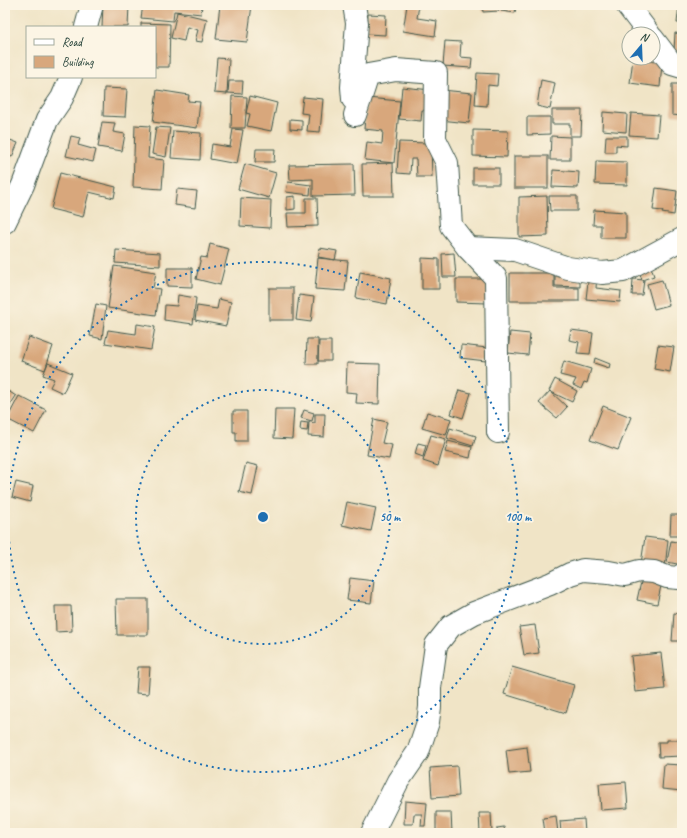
<svg xmlns="http://www.w3.org/2000/svg" width="687" height="838" font-family="Caveat,sans-serif">
	<rect width="100%" height="100%" fill="#fcf5e5"/>
	<filter id="ink" filterUnits="userSpaceOnUse"><feTurbulence type="fractalNoise" baseFrequency=".025" numOctaves="2"/><feDisplacementMap in="SourceGraphic" scale="8" xChannelSelector="R" yChannelSelector="G"/><feConvolveMatrix kernelMatrix="1 2 1 2 8 2 1 2 1" color-interpolation-filters="sRGB"/></filter>
	<filter id="wash" filterUnits="userSpaceOnUse"><feTurbulence type="fractalNoise" baseFrequency=".012" numOctaves="4" result="noise"/><feDisplacementMap in="SourceGraphic" scale="16" xChannelSelector="R" yChannelSelector="G"/><feGaussianBlur stdDeviation="0.9" result="paint"/><feColorMatrix in="noise" values="0 0 0 0 0 0 0 0 0 0 0 0 0 0 0 0 0 1.4 0 .05"/><feComposite in="paint" operator="in"/></filter>
	<g filter="url(#wash)">
		<rect width="100%" height="100%" fill="#f0e4c6"/>
		<g id="blocks">
			<g fill="#d8a77c">
				<path d="M103 5H129L128 27H102Z"/>
				<path d="M143 5H202L201 14 174 11 173 21 141 18Z"/>
				<path d="M220 5 239 7V5H252L247 42 216 39Z"/>
				<path d="M407 5H419L417 18 437 21 435 36 403 31Z"/>
				<path d="M482 5H499V11L483 12Z"/>
				<path d="M502 5H516L515 13 501 11Z"/>
				<path d="M679 5H682V23H677Z"/>
				<path d="M177 12 207 19 202 42 195 41 198 30 187 27 184 41 171 38Z"/>
				<path d="M368 14 386 15 385 35 367 34Z"/>
				<path d="M141 23 170 24 169 67H155V27H141Z"/>
				<path d="M675 33 682 34V52L674 51Z"/>
				<path d="M445 41 461 42 460 57 472 58 471 68 443 66Z"/>
				<path d="M217 58 229 59 227 94 214 93Z"/>
				<path d="M633 58H648V61L662 63 660 87 630 83Z"/>
				<path d="M477 73 498 74 497 86 488 85 487 106 475 105Z"/>
				<path d="M541 80 555 83 550 109 537 106Z"/>
				<path d="M229 81H243L242 94 228 93Z"/>
				<path d="M672 84H682V116L672 115Z"/>
				<path d="M402 87 431 90 429 111 422 110 421 121 399 119Z"/>
				<path d="M104 88 127 89 125 117 103 116Z"/>
				<path d="M157 90 189 95 188 101 200 102 197 128 153 122Z"/>
				<path d="M442 90 472 93 469 123 440 120Z"/>
				<path d="M232 96 247 97 246 113 250 96 277 103 271 131 247 126 250 114 246 113 245 128H231Z"/>
				<path d="M303 97 323 99 320 132 307 131 309 114 301 113Z"/>
				<path d="M367 98 400 101 394 163 365 160 367 142 382 144 383 131 364 129Z"/>
				<path d="M552 110H582L581 136H570V124H552Z"/>
				<path d="M603 112 627 114 626 132 602 130Z"/>
				<path d="M631 113 659 115 657 137 629 135Z"/>
				<path d="M527 117H550V134L527 135Z"/>
				<path d="M290 119 302 120V130L290 129Z"/>
				<path d="M102 122 115 123 113 132 125 134 122 151 98 147Z"/>
				<path d="M135 125 150 126 148 158 164 160 162 189 133 187Z"/>
				<path d="M156 127 170 128 166 157 152 154Z"/>
				<path d="M233 129 243 130 237 164 210 159 212 144 230 147Z"/>
				<path d="M473 130 508 131 507 157 473 156Z"/>
				<path d="M173 131 201 133 200 160 171 158Z"/>
				<path d="M71 136 80 138 78 145 96 150 93 162 66 156Z"/>
				<path d="M551 136 570 137V160H550Z"/>
				<path d="M606 136H627V146L616 145V152H605Z"/>
				<path d="M5 138 18 143 12 157 5 154Z"/>
				<path d="M399 142 427 143 431 145 432 177H417L416 159H411L410 174 397 173Z"/>
				<path d="M256 149H275L274 162H255Z"/>
				<rect x="514" y="156" width="34" height="32"/>
				<path d="M596 161 627 162V185L595 184Z"/>
				<path d="M393 163 394 196H363L362 164Z"/>
				<path d="M245 164 276 173 269 198 238 189Z"/>
				<path d="M354 164 355 195 313 196V179L290 180 289 165Z"/>
				<rect x="473" y="168" width="26" height="16"/>
				<path d="M553 170 579 172 578 188 552 187Z"/>
				<path d="M60 173 116 187 114 198 89 192 83 217 51 209Z"/>
				<path d="M288 182 311 185 310 195 286 192Z"/>
				<path d="M656 188 677 191 674 215 662 213 663 211 653 210Z"/>
				<path d="M177 189 197 191 195 208 175 205Z"/>
				<path d="M295 196V209L287 210V197Z"/>
				<path d="M547 196 548 236 519 237V197Z"/>
				<path d="M549 196H577V211H550Z"/>
				<path d="M241 198 271 200 270 228 240 226Z"/>
				<path d="M306 198H317L318 226 288 227 287 213H306Z"/>
				<path d="M594 210 626 212V238H601V225H593Z"/>
				<path d="M210 244 229 249 220 285 196 279 201 257 207 258Z"/>
				<path d="M320 248 337 251 335 260 318 257Z"/>
				<path d="M116 250 160 253V266L115 263Z"/>
				<path d="M454 253 456 277H443L442 254Z"/>
				<path d="M318 258 348 261 345 291 315 289Z"/>
				<path d="M422 258 439 259V289H422Z"/>
				<path d="M650 264 654 276 642 280 638 268Z"/>
				<path d="M114 266 156 272 153 288 160 289 156 315 108 308Z"/>
				<path d="M167 268H192V287L167 286Z"/>
				<path d="M555 270 580 271V287L555 286Z"/>
				<path d="M360 272 391 278 387 304 356 298Z"/>
				<path d="M510 273H554V288H579V301H510Z"/>
				<path d="M589 273 597 274 596 288 621 291 620 302 586 299Z"/>
				<path d="M456 279H487V303L456 302Z"/>
				<path d="M633 279 644 280 642 295H632Z"/>
				<path d="M662 280 669 305 654 309 647 284Z"/>
				<rect x="269" y="288" width="24" height="32"/>
				<path d="M178 295 196 298 193 324 164 320 165 305 177 306Z"/>
				<path d="M299 295 314 297 311 322 296 320Z"/>
				<path d="M219 299 231 302 226 326 195 320 197 306 217 309Z"/>
				<path d="M96 304 106 306 102 339 90 336Z"/>
				<path d="M137 324 155 327 151 350 105 343 108 330 136 334Z"/>
				<path d="M571 330 593 333 590 354 577 353 579 342 569 340Z"/>
				<path d="M510 332 530 334 528 355 508 353Z"/>
				<path d="M29 337 53 346 45 370 21 361Z"/>
				<path d="M307 339H318V364H306Z"/>
				<path d="M319 341H331V361H318Z"/>
				<path d="M461 345 487 348 486 361 460 358Z"/>
				<path d="M658 345 674 347 670 372 654 369Z"/>
				<path d="M595 358 610 364 609 368 594 363Z"/>
				<path d="M564 361 591 369 587 383 584 382 581 389 573 385 576 379 560 375Z"/>
				<path d="M48 363 72 373 63 393 50 387 54 379 43 375Z"/>
				<path d="M347 363 380 364 379 404 356 403 357 393 346 392Z"/>
				<path d="M555 379 577 391 572 402 549 391Z"/>
				<path d="M5 389 16 396 5 413Z"/>
				<path d="M459 390 471 393 463 418 451 414Z"/>
				<path d="M550 391 567 407 557 418 539 403Z"/>
				<path d="M19 396 46 410 34 433 7 419Z"/>
				<path d="M603 406 631 417 618 450 590 440Z"/>
				<path d="M275 409H294L292 439 274 438Z"/>
				<path d="M304 410 314 413 312 421 301 418Z"/>
				<path d="M233 411H247V441H236V432H233Z"/>
				<path d="M427 412 451 419 446 435 422 428Z"/>
				<path d="M315 414H325L324 437 308 436 309 422 315 423Z"/>
				<path d="M374 419 387 422 382 443 392 445 389 459 367 455Z"/>
				<path d="M301 422 308 423 307 431 300 430Z"/>
				<path d="M450 428 476 436 473 446 447 438Z"/>
				<path d="M431 435 446 439 438 466 423 461Z"/>
				<path d="M448 441 472 447 470 458 445 452Z"/>
				<path d="M418 443 426 445 423 457 415 454Z"/>
				<path d="M246 463 258 466 252 495 239 492Z"/>
				<path d="M16 482 33 486 30 502 12 497Z"/>
				<path d="M347 502 376 508 371 531 342 525Z"/>
				<path d="M671 515H682V536H670Z"/>
				<path d="M645 537 668 540 665 568 641 564Z"/>
				<path d="M671 541 682 543V565L667 562Z"/>
				<path d="M643 573 663 577 657 604 637 600Z"/>
				<path d="M350 578 374 581 371 603 347 600Z"/>
				<path d="M116 599H148V635H117Z"/>
				<path d="M55 606H71L72 631 56 632Z"/>
				<path d="M674 613 682 614V641H672Z"/>
				<path d="M535 625 539 653 524 655 519 627Z"/>
				<path d="M661 653 665 689 635 692 631 656Z"/>
				<path d="M138 667H150L148 694 136 693Z"/>
				<path d="M512 667 574 685 566 713 504 694Z"/>
				<path d="M667 740H682V756L659 757 658 742H667Z"/>
				<path d="M527 747 530 772 509 774 506 750Z"/>
				<path d="M664 764 682 765V791L662 789Z"/>
				<path d="M457 766 459 796 432 798 430 768Z"/>
				<path d="M626 782 628 808 601 810 599 784Z"/>
				<path d="M405 801 427 803 425 826H421L422 814H414L413 824H404Z"/>
				<path d="M436 812H451L452 833H436Z"/>
				<path d="M479 813H491L492 833H480Z"/>
				<path d="M556 816 558 833H545L543 818Z"/>
				<path d="M584 819 585 833H561L560 821Z"/>
				<path d="M504 827 505 833H497V828Z"/>
			</g>
		</g>
	</g>
	<g filter="url(#ink)">
		<use href="#blocks" fill-opacity="0" stroke="#3e564a" stroke-width="1"/>
		<g fill="none" stroke-linecap="round" stroke-linejoin="round">
			<defs>
				<g id="minor">
					<path d="M627 5 649 34"/>
					<path d="M86 27 92 5"/>
					<path d="M653 39 672 64 682 67"/>
					<path d="M353 99 352 87 357 23 354 5"/>
					<path d="M355 115 368 75 396 70 436 73 435 139 447 163 451 226 468 248 515 250 568 268 602 273 623 271 682 239"/>
					<path d="M5 222 23 185 47 120 62 98 71 77"/>
					<path d="M468 248 496 278 498 432"/>
					<path d="M372 833 398 781 418 752 428 722 430 707V688L436 645 451 626 474 613 550 584 570 574 583 570 609 572 625 575 639 571 654 572 667 577 679 578 682 575"/>
				</g>
			</defs>
			<use href="#minor" stroke="#3e564a" stroke-width="24"/>
			<use href="#minor" stroke="#fff" stroke-width="22"/>
		</g>
	</g>
	<g fill="none" stroke="#1f6fb2" stroke-width="2" stroke-dasharray="2 4">
		<circle cx="263" cy="517" r="127"/>
		<circle cx="263" cy="517" r="255"/>
	</g>
	<circle cx="263" cy="517" r="6" fill="#1f6fb2" stroke="#fcf5e5" stroke-width="2"/>
	<g font-size="12" text-anchor="middle" font-weight="bold" fill="#1f6fb2" stroke="#fcf5e5" stroke-width="3.5" stroke-linejoin="round" paint-order="stroke">
		<text x="390" y="521">50 m</text>
		<text x="518" y="521">100 m</text>
	</g>
	<rect width="687" height="838" fill="none" stroke="#fcf5e5" stroke-width="20"/>
	<rect x="26" y="26" width="130" height="52" fill="#fcf5e5" stroke="#a4ab9e"/>
	<rect x="34" y="39" width="20" height="6" fill="#ffffff" stroke="#a4ab9e"/>
	<text x="62" y="46" font-size="12" fill="#1f3d34">Road</text>
	<rect x="34" y="56" width="20" height="12" fill="#d8a77c" stroke="#a4ab9e"/>
	<text x="62" y="66" font-size="12" fill="#1f3d34">Building</text>
	<g transform="translate(641 46) rotate(19)"><circle r="19" fill="#fcf5e5" stroke="#a4ab9e"/>
	<path d="M0-3L7 15L0 10L-7 15Z" fill="#1f6fb2"/>
	<text y="-6" font-size="11" font-weight="bold" text-anchor="middle" fill="#1f3d34">N</text>
	</g>
</svg>
